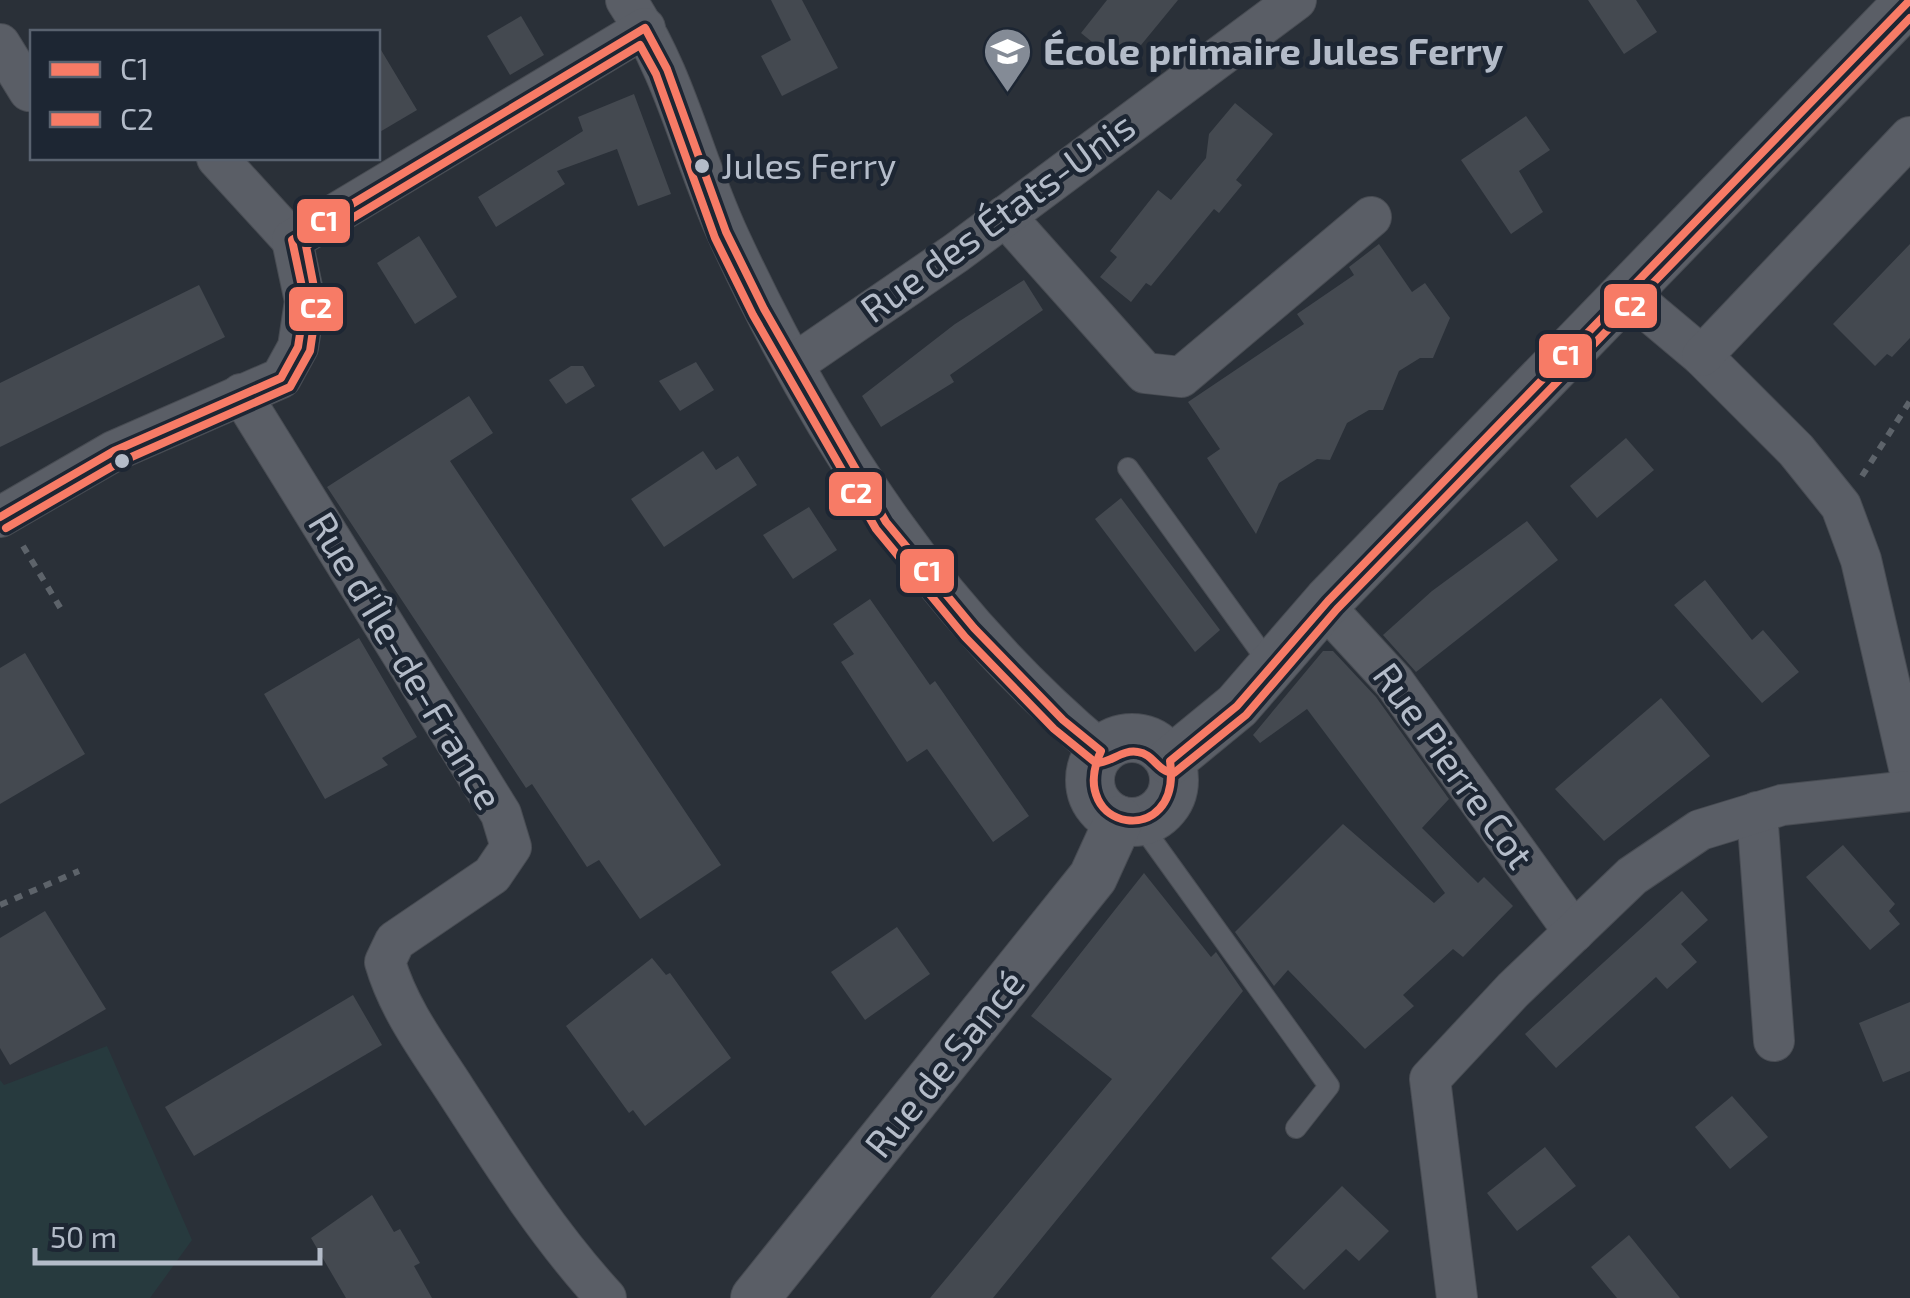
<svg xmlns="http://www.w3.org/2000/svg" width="1910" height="1298" font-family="'Exo 2',sans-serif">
	<rect width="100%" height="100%" fill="#2a3038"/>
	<path fill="#273a3e" d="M107 1046 192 1240 150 1298H0V1080L4 1085Z"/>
	<g fill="#444950">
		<path d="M771 0H802L838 68 782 96 761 56 791 40Z"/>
		<path d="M1107 0H1178L1123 67 1081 33Z"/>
		<path d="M1588 0H1636L1657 32 1624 54Z"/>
		<path d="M521 16 544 55 510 75 487 36Z"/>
		<path d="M378 45 417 110 378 133Z"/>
		<path d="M634 94 671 194 638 206 617 149 557 171 565 184 496 227 478 197 583 131 578 117Z"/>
		<path d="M1235 103 1273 134 1236 180 1242 185 1219 213 1214 209 1151 286 1146 283 1131 302 1100 277 1117 257 1110 251 1158 190 1171 200 1206 158 1209 134Z"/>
		<path d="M1526 116 1550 150 1519 171 1543 212 1511 234 1461 160Z"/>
		<path d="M419 236 457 297 415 324 377 263Z"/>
		<path d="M1379 244 1412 292 1425 283 1450 318 1433 358H1420L1399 371 1383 410H1369L1347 423 1330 460 1317 459 1279 483 1256 534 1207 458 1220 449 1188 402 1304 324 1297 314 1354 275 1349 267Z"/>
		<path d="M1910 244V338L1892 357 1887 354 1875 366 1833 324Z"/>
		<path d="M1024 280 1043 310 950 375 954 382 881 427 862 396 955 324Z"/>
		<path d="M199 285 225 337 0 447V383Z"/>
		<path d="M696 362 714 390 680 411 659 381Z"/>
		<path d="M571 366H583L595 386 566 404 549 380Z"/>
		<path d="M469 396 493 433 450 461 721 865 640 919 599 860 587 867 532 784 526 788 327 487Z"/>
		<path d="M1626 438 1654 470 1597 518 1570 486Z"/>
		<path d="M703 451 716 470 738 456 757 485 664 547 631 499Z"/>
		<path d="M1121 498 1220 630 1195 652 1095 519Z"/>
		<path d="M809 507 837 550 793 579 763 535Z"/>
		<path d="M1527 521 1558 560 1416 672 1383 635 1432 591Z"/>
		<path d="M1705 580 1752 640 1763 630 1799 672 1762 703 1674 605Z"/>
		<path d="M870 599 930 685 935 681 1029 816 993 842 927 749 907 762 841 662 854 654 833 624Z"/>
		<path d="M359 638 417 737 382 758 388 765 325 799 264 694Z"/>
		<path d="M1323 651H1333L1376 697 1449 799 1422 828 1478 883 1484 877 1513 906 1463 957 1453 949 1403 995 1414 1006 1365 1049 1288 970 1274 986 1235 932 1343 824 1434 903 1445 893 1307 709 1260 743 1253 735Z"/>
		<path d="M25 653 85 754 0 804V668Z"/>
		<path d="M1661 698 1710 756 1604 841 1555 789Z"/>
		<path d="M1843 845 1895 904 1889 911 1900 924 1870 950 1806 877Z"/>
		<path d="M1144 873 1211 957 1216 952 1243 991 993 1298H930L1112 1079 1031 1016Z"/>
		<path d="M1682 891 1708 920 1681 944 1697 962 1667 989 1656 977 1556 1068 1525 1034Z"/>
		<path d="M45 911 106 1009 10 1065 0 1048V938Z"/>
		<path d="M897 927 930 974 865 1020 831 972Z"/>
		<path d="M652 958 666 975 670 973 731 1058 645 1126 633 1110 629 1113 566 1026Z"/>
		<path d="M353 995 382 1045 194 1156 165 1107Z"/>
		<path d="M1910 1002V1071L1883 1082 1859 1023Z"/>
		<path d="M1732 1096 1768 1137 1730 1169 1695 1127Z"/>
		<path d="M1545 1147 1576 1186 1517 1231 1487 1193Z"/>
		<path d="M1342 1186 1389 1231 1359 1261 1346 1249 1304 1290 1271 1258Z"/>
		<path d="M372 1195 394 1232 400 1229 420 1263 414 1266 432 1298H346L311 1238Z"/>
		<path d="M1629 1235 1680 1298H1617L1591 1267Z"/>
	</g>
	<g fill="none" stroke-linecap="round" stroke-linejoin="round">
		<defs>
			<g id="service">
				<path d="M1128 468 1271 666"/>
				<path d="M1139 822 1329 1086 1296 1128"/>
			</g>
			<g id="minor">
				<path d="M626 0C676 74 692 157 729 237 820 434 934 611 1101 751"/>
				<path d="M0 44 29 91"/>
				<path d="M217 158 292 240"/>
				<path d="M1005 216 1145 373 1181 377 1371 217"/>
				<path d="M1627 293 1702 356 1796 450 1841 506 1861 560 1910 772"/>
				<path d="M1702 356 1910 137"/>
				<path d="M794 364 956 253 1296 0"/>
				<path d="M241 394 501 814 511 847 492 875 395 941 385 962C399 1010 429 1049 456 1091 502 1162 548 1235 606 1298"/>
				<path d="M0 517 114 451 281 378 298 347 305 301 292 240 645 28"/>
				<path d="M1325 607 1394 682 1574 932"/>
				<path d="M1757 812 1774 1041"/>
				<path d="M1457 1298 1430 1079 1513 990 1632 876 1700 830 1782 805 1910 791"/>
			</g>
			<g id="tertiary">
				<circle cx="1132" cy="780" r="42"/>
				<path d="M1170 761 1237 706 1328 601 1910 0"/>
				<path d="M755 1298 1093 877 1119 820"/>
			</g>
		</defs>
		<use href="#service" stroke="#484c53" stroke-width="22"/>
		<use href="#minor" stroke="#484c53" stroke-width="42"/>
		<use href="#tertiary" stroke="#484c53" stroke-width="50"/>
		<g stroke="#5d636a" stroke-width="6" stroke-dasharray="8 8" stroke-linecap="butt">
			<path d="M1862 476 1910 401"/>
			<path d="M23 546 64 614"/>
			<path d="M0 905 79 871"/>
		</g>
		<use href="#service" stroke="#5a5e66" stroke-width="20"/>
		<use href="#minor" stroke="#5a5e66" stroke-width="40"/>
		<use href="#tertiary" stroke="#5a5e66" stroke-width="48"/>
		<defs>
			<path id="bus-1" d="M0 517 114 451 281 378 298 347 305 301 292 240 645 28 667 69 726 232 764 309 886 522 974 628 1063 720 1101 751C1064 832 1183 851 1170 761L1237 706 1328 601 1910 0"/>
			<path id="bus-2" d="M6 528 120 462 290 387 310 351 317 303 306 246 640 45 656 74 715 238 753 315 876 529 965 637 1054 729 1096 763C1111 763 1122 749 1138 752 1154 754 1157 772 1174 773L1246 715 1337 609 1910 18"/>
		</defs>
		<use href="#bus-1" stroke="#1d2633" stroke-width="15"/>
		<use href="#bus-2" stroke="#1d2633" stroke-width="15"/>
		<use href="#bus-1" stroke="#f77b66" stroke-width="8"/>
		<use href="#bus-2" stroke="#f77b66" stroke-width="8"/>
	</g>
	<defs>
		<symbol id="school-pin" viewBox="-11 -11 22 30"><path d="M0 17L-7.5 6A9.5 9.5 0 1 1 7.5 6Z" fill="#848b96" stroke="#1d2633"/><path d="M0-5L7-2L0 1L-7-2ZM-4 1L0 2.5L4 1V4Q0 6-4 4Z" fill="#fff"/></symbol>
	</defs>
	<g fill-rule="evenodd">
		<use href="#school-pin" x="980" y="24" width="55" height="75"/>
	</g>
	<g fill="#b4bcc9" stroke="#1d2633" stroke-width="4">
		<circle cx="702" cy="166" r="9"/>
		<circle cx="122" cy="461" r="9"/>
	</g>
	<g text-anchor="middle" stroke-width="9" stroke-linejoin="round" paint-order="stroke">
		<g font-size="36" fill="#b4bcc9" stroke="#1d2633" text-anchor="start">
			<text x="721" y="179">Jules Ferry</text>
		</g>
		<g font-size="38" font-weight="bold" fill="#b4bcc9" stroke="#1d2633" text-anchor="start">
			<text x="1043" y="65">École primaire Jules Ferry</text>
		</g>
		<g font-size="38" fill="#b4bcc9" stroke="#1d2633">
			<text transform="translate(998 218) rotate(-36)" y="13">Rue des États-Unis</text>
			<text transform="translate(405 661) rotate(59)" y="13">Rue d'Île-de-France</text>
			<text transform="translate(1453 766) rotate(54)" y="13">Rue Pierre Cot</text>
			<text transform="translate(945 1064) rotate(-51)" y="13">Rue de Sancé</text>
		</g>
	</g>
	<g stroke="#1d2633" stroke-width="4">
		<rect x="295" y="197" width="57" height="48" rx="10" fill="#f77b66"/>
		<rect x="1602" y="282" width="57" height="48" rx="10" fill="#f77b66"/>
		<rect x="287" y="285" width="58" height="48" rx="10" fill="#f77b66"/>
		<rect x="1537" y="332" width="57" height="48" rx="10" fill="#f77b66"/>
		<rect x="827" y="470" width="57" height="48" rx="10" fill="#f77b66"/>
		<rect x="898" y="547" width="58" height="48" rx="10" fill="#f77b66"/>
	</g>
	<g font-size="28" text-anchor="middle" font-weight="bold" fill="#fff">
		<text x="324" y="231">C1</text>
		<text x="1630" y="316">C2</text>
		<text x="316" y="318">C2</text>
		<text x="1566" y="365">C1</text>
		<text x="856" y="503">C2</text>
		<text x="927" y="581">C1</text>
	</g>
	<rect x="30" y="30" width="350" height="130" fill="#1d2633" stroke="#59626f" stroke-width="2.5"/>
	<rect x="50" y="62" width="50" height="15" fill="#f77b66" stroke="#59626f" stroke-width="2.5"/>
	<text x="120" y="80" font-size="30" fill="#b4bcc9">C1</text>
	<rect x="50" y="112" width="50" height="15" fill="#f77b66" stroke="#59626f" stroke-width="2.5"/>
	<text x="120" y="130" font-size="30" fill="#b4bcc9">C2</text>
	<path d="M35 1248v15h285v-15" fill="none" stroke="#b4bcc9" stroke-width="5"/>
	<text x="50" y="1248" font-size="30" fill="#b4bcc9" stroke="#1d2633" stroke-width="8" paint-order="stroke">50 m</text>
</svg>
